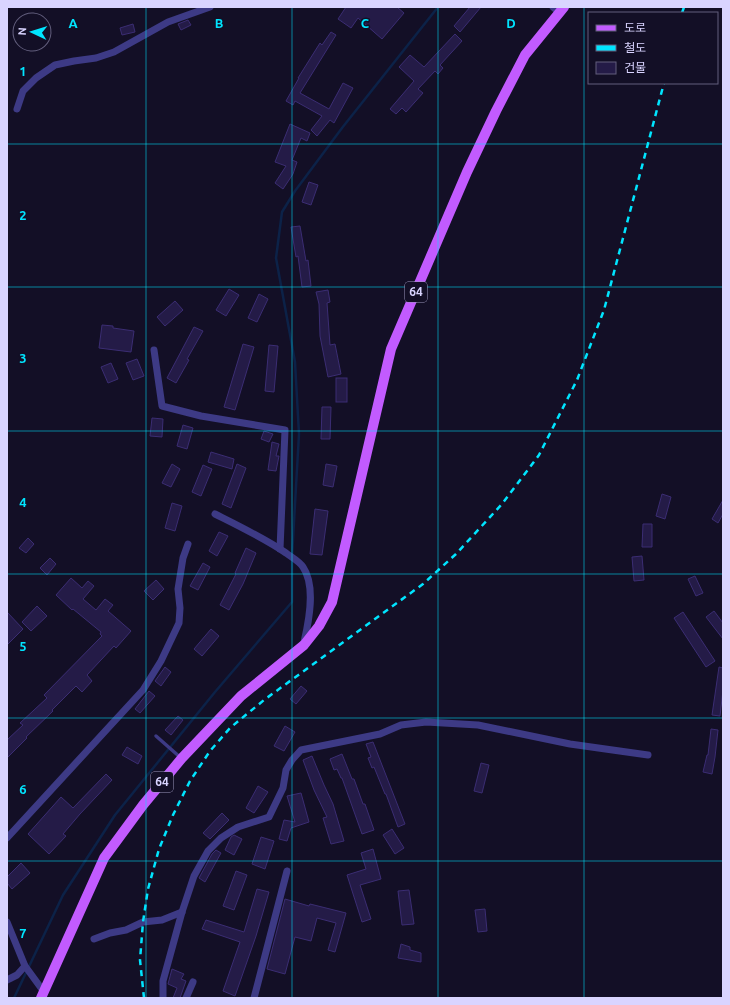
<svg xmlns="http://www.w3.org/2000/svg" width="730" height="1005" font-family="Ubuntu,'Noto Sans KR',sans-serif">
	<rect width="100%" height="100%" fill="#130f26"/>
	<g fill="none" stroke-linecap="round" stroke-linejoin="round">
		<path stroke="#0c2248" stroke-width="2.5" d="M14 998 63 895 115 815 215 692 292 602V557L299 434 295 362 276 258 282 212 295 191 342 128 438 7"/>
	</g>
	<g fill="#241b47" stroke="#3b2d73">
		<path d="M346 7H397L404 13 382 39 358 18 351 28 338 19Z"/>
		<path d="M470 7H481L460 32 454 26Z"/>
		<path d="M188 20 191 25 181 30 178 24Z"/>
		<path d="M133 24 135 32 122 35 120 28Z"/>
		<path d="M331 32 336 35 300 93 329 109 343 83 353 88 334 123 330 120 317 136 311 130 322 116 295 101 293 105 286 101 299 78H298L320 43 322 45Z"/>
		<path d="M455 34 462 41 440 65 443 68 438 74 435 71 418 89 423 93 406 112 402 108 396 114 390 109 414 81 399 67 410 55 424 67Z"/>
		<path d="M290 124 310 133 307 141 301 138 292 160 297 162 293 174 283 189 275 183 286 166 275 162Z"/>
		<path d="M309 182 318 185 311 205 302 202Z"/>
		<path d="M300 226 306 261 308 260 311 286 302 287 298 256 296 257 291 227Z"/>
		<path d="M229 289 239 295 226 316 216 310Z"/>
		<path d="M328 290 330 302 327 303 330 345 335 344 341 374 328 377 320 336 319 304 316 292Z"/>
		<path d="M259 294 268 299 257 322 248 318Z"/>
		<path d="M175 301 183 310 165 326 157 317Z"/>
		<path d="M102 325 113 326V328L134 331 131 352 99 348Z"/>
		<path d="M194 327 203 331 187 359 189 360 176 383 167 378Z"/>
		<path d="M243 344 254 347 235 410 224 407Z"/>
		<path d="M269 345 278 346 274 392 265 391Z"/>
		<path d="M137 359 144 376 133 380 126 363Z"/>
		<path d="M111 363 118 379 108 383 101 367Z"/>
		<rect x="336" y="378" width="11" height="24"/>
		<path d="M322 407H331L330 439H321Z"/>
		<path d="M152 418 163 419 162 437 150 436Z"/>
		<path d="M183 425 193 428 187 449 177 446Z"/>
		<path d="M264 431 273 434 269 442 261 439Z"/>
		<path d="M272 442 279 444 276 456H279L276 471 268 470Z"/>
		<path d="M211 452 234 459 232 469 208 462Z"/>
		<path d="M172 464 180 469 171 487 162 483Z"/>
		<path d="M237 464 246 468 231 508 222 504Z"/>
		<path d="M326 464 337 466 333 487 323 485Z"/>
		<path d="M203 465 212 469 201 496 192 492Z"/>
		<path d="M662 494 671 497 665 519 656 516Z"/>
		<path d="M723 500V514L718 523 712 519Z"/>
		<path d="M172 503 182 506 175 531 165 528Z"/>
		<path d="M315 509 328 511 322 555 310 554Z"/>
		<path d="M643 524H652V547H642Z"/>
		<path d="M219 532 228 536 217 556 209 551Z"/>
		<path d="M28 538 34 544 26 553 19 548Z"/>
		<path d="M246 548 256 553 243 584 229 610 220 605 236 574 235 573Z"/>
		<path d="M642 556 644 580 634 581 632 557Z"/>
		<path d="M50 558 56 564 47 575 40 568Z"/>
		<path d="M203 563 210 567 198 590 190 586Z"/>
		<path d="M695 576 703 593 696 596 688 579Z"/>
		<path d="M71 578 82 588 88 581 94 586 83 599 96 610 105 599 113 605 108 611 131 631 116 648 114 646 87 675 92 681 82 692 76 686 52 710 53 711 26 737 27 738 7 758V740L23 725 20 723 47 698 44 695 102 636 100 634 101 632 73 609 72 610 56 595Z"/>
		<path d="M156 580 164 589 153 600 144 591Z"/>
		<path d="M37 606 47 616 31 631 22 622Z"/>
		<path d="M714 611 723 623V639L706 617Z"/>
		<path d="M7 612 23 629 7 645Z"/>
		<path d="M683 612 715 661 706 667 674 618Z"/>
		<path d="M211 629 219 636 202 656 194 649Z"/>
		<path d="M165 667 171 672 161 686 155 681Z"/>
		<path d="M719 667 723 668V690L720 716 712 715Z"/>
		<path d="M301 686 307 691 296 704 290 699Z"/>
		<path d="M149 691 155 696 140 713 135 709Z"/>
		<path d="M178 716 183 720 171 735 165 730Z"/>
		<path d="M285 726 295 732 284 751 274 746Z"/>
		<path d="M711 729 718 730 715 757 712 774 703 772 707 755H708Z"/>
		<path d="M373 742 405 824 398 827 386 794H385L374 767 372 768 368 758 371 757 366 744Z"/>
		<path d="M127 747 142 756 138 764 122 755Z"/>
		<path d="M342 754 352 779H354L363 804H365L374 830 362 834 342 778H341L337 769 334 770 330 759Z"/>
		<path d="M312 756 324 785 333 804 344 841 331 844 323 818 327 817 314 790 303 760Z"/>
		<path d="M481 763 489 765 482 793 474 791Z"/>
		<path d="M106 774 112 780 80 814 63 834 66 836 49 854 28 834 61 797 73 808Z"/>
		<path d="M258 786 268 792 254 813 246 808Z"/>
		<path d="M301 793 309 822 291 828 287 841 279 839 284 820 295 822 287 796Z"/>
		<path d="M222 813 229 820 210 839 203 833Z"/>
		<path d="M392 829 404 848 395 854 383 835Z"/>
		<path d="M234 835 242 839 234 855 225 850 231 837Z"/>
		<path d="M261 837 274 841 265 869 252 864Z"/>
		<path d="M373 849 381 879 360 885 371 919 362 922 347 875 366 869 361 853Z"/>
		<path d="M216 850 221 853 205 882 199 878 212 854Z"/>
		<path d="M21 863 30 873 12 889 7 883V877Z"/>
		<path d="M236 871 247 875 234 910 223 906Z"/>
		<path d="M257 889 269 892 256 936 235 996 223 991 240 942 202 929 206 920 244 932Z"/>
		<path d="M409 890 414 924 402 925 398 891Z"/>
		<path d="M285 899 309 906 310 904 346 913 335 952 328 950 336 923 317 918 311 941 295 937 285 974 267 969Z"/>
		<path d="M485 909 487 931 478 932 475 910Z"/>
		<path d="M401 944 410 947V950L421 953V962L398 958Z"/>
		<path d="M172 969 184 974 181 979 186 981 180 998H173L177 988 168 984Z"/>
	</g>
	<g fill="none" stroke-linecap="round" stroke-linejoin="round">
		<path stroke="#3d3a85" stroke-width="3.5" d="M156 736 181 758"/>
		<g stroke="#3d3a85" stroke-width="7">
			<path d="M553 7 560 13"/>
			<path d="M17 109 23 91 36 78 55 65 74 61 96 58 114 52 168 22 210 7"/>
			<path d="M154 350 162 406 201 416 285 430 280 549"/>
			<path d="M215 514C239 526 264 538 286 553 291 557 299 561 303 567 316 586 309 621 304 642"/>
			<path d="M7 838 143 690 161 661 179 623 180 608 178 589 183 558 188 544"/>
			<path d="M7 922 25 966 44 992"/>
			<path d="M94 939 110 933 126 930 143 922 162 920 182 912"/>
			<path d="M7 980 17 975 25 966"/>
			<path d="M163 998V981L182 912 194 876 208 851 221 838 238 827 269 817 283 788 286 770 292 760 301 750 380 734 401 725 426 722 478 725 570 744 648 755"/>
			<path d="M186 998 193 982"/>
			<path d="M254 998 287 871"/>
		</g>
		<path stroke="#c25bff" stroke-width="10" d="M41 998 104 858 143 805 182 758 241 696 304 645 319 626 332 602 391 349 467 172 496 111 525 55 564 7"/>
		<g stroke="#00e5ff" stroke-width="2.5" stroke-dasharray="6 5" stroke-linecap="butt">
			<path d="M682 13 684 7"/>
			<path d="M144 998 140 960 143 922 148 889 159 849 173 815 190 781 210 751 230 728 264 700 423 584 456 554 502 504 539 455 577 380 604 310 664 83"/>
		</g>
	</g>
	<path fill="none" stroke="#00e5ff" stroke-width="1" stroke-opacity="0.55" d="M146 7V998M292 7V998M438 7V998M584 7V998M7 144H723M7 287H723M7 431H723M7 574H723M7 718H723M7 861H723"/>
	<g text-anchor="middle" stroke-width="3" stroke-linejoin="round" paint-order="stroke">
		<g fill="#130f26" stroke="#9e99be" stroke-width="1">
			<rect x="405" y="282" width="22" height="20" rx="3"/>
			<rect x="151" y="772" width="22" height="20" rx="3"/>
		</g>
		<g font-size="12" font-weight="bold" fill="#d9d4ff">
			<text x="416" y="296">64</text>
			<text x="162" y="786">64</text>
		</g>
	</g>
	<g font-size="13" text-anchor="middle" font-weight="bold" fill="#00e5ff" stroke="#130f26" stroke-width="3" stroke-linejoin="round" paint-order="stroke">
		<text x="73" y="28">A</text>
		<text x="219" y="28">B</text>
		<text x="365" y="28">C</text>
		<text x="511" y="28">D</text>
		<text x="23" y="76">1</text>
		<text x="23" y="220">2</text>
		<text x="23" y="363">3</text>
		<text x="23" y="507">4</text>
		<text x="23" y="651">5</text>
		<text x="23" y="794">6</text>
		<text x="23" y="938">7</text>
	</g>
	<rect width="730" height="1005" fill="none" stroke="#d9d4ff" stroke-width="16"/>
	<rect x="588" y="12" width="130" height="72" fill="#130f26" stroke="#625e7d"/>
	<rect x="596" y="25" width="20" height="6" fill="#c25bff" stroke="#625e7d"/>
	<text x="624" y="32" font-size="12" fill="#d9d4ff">도로</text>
	<rect x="596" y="45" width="20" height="6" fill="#00e5ff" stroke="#625e7d"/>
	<text x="624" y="52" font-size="12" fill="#d9d4ff">철도</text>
	<rect x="596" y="62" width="20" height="12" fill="#241b47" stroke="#625e7d"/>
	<text x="624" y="72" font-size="12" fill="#d9d4ff">건물</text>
	<g transform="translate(32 32) rotate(274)"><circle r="19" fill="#130f26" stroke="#625e7d"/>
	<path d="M0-3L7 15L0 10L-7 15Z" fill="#00e5ff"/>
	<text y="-6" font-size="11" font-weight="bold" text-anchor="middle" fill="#d9d4ff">N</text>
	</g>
</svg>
